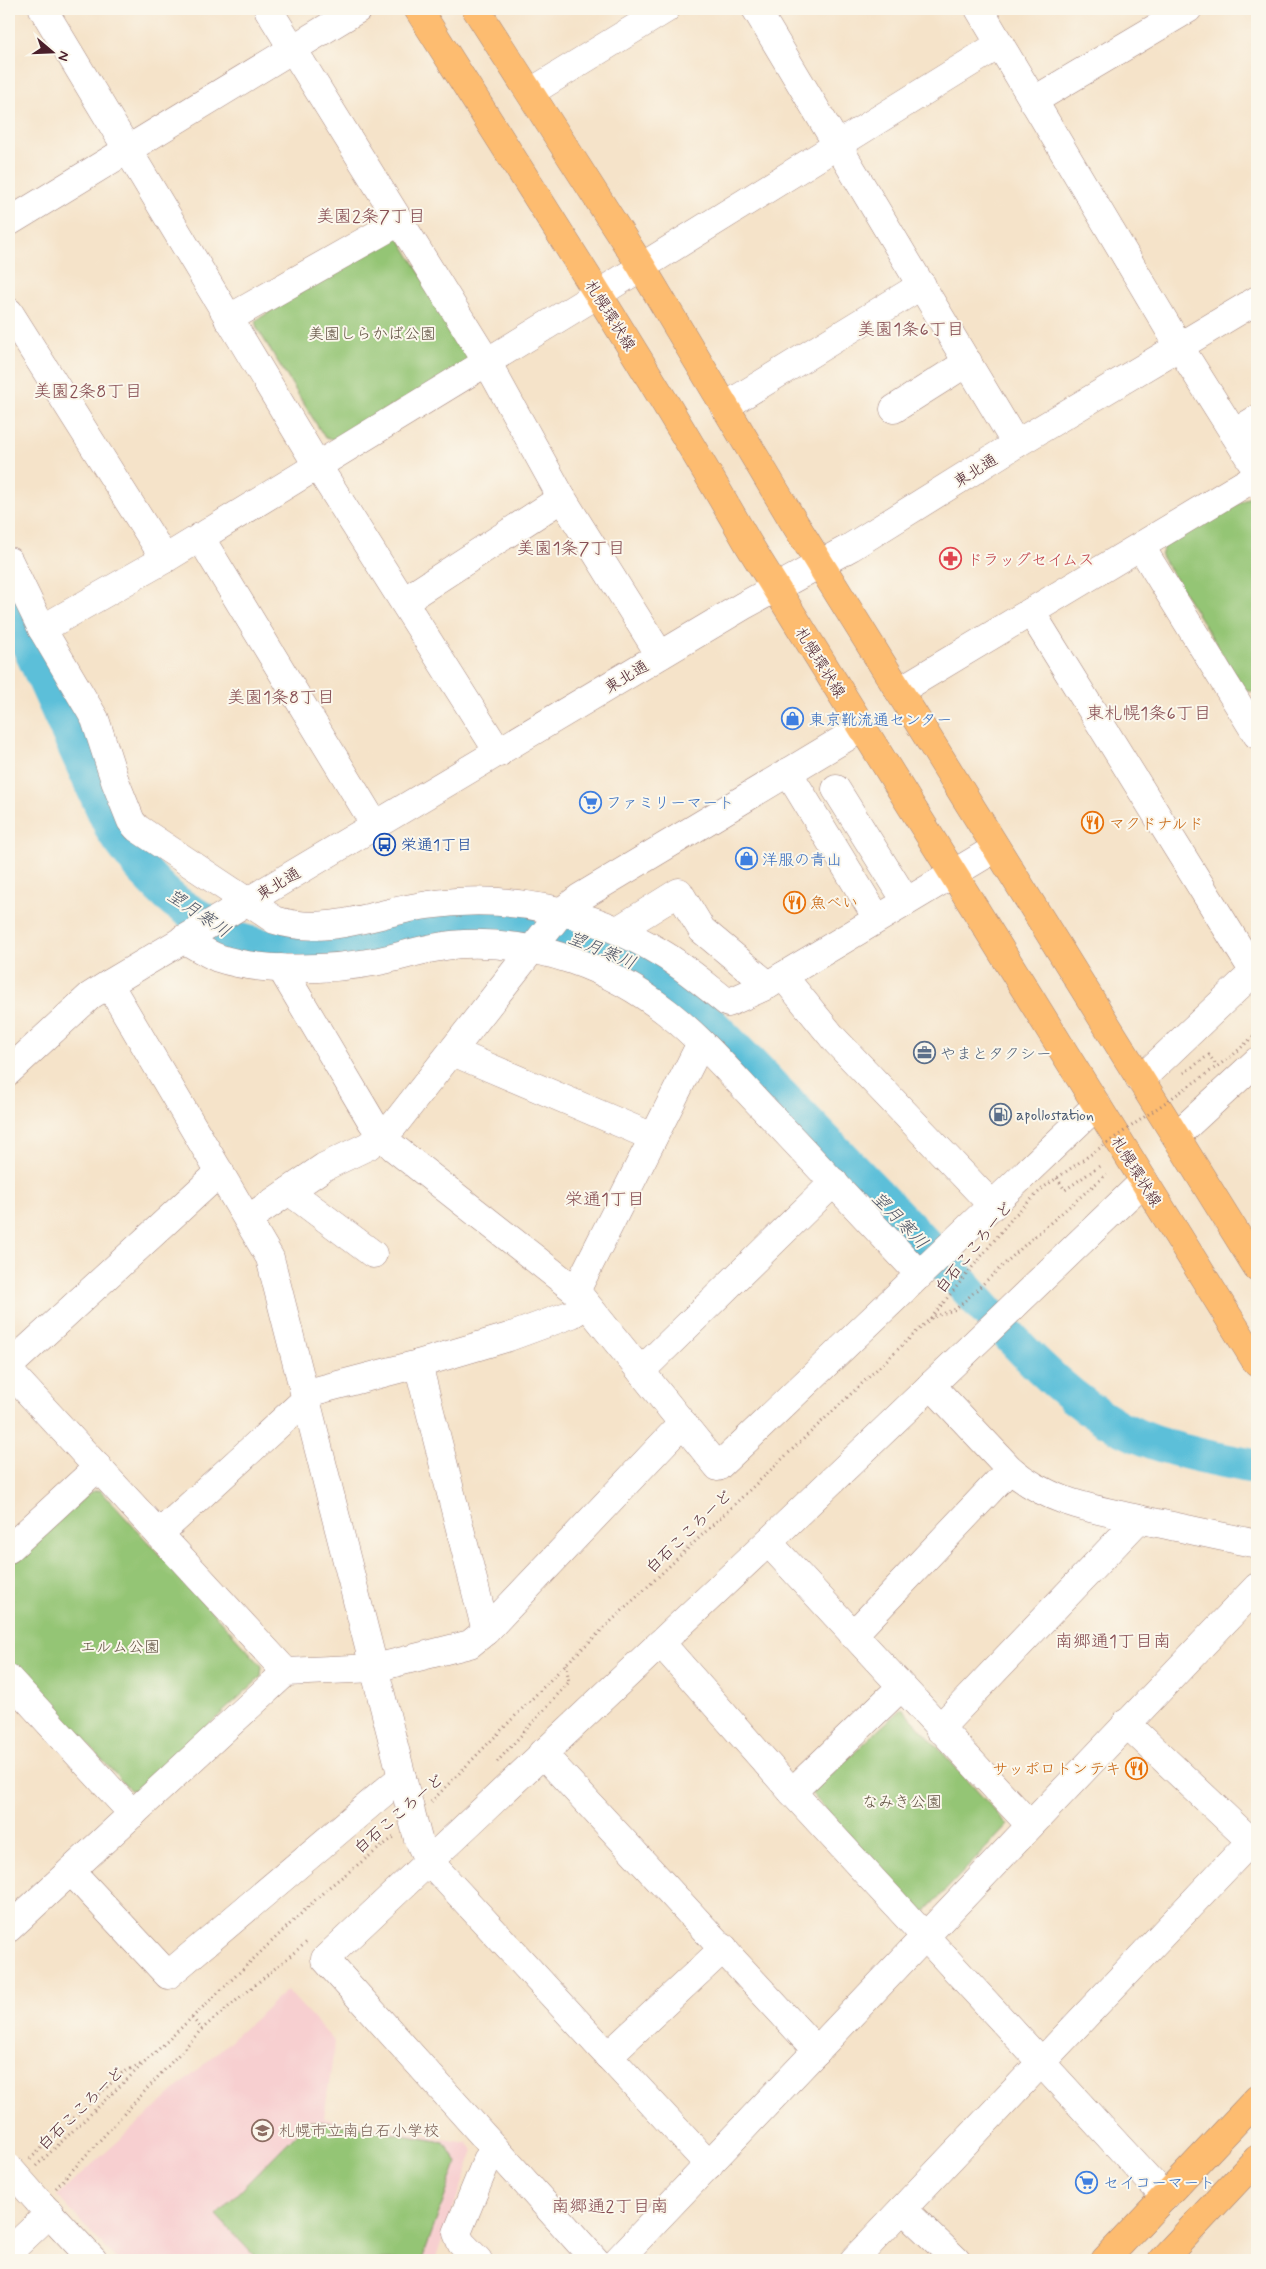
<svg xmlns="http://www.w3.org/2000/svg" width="1266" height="2269" font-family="Mynerve,'Klee One',sans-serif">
	<rect width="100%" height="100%" fill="#fbf7ec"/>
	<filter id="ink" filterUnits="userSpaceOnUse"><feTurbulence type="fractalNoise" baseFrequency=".02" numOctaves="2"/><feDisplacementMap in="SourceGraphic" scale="10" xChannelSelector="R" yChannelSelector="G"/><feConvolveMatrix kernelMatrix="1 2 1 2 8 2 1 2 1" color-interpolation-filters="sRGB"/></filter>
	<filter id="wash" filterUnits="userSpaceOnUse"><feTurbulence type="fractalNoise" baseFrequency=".0096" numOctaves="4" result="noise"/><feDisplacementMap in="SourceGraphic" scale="20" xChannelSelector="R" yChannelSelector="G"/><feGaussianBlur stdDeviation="1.12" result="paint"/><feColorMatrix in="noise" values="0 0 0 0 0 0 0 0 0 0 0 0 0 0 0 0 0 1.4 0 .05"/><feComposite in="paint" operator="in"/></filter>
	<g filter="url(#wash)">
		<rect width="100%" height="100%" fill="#f5e3c9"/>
		<path fill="#f7cfd0" d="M287 1990 335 2042 324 2118 467 2143 474 2150 435 2260H117L57 2196Z"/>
		<g fill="#94c575" stroke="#6f7250">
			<path d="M396 233 472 360 334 439 325 438 257 328 255 321Z"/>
			<path d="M1253 495H1257V690L1253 692 1245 690 1161 556 1164 546Z"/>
			<path d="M100 1490 262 1666 261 1677 138 1790H130L9 1659V1567L90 1492Z"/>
			<path d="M902 1708 1008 1825 922 1915 811 1793Z"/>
			<path d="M310 2120 444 2142 457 2163 422 2260H258L216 2215Z"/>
		</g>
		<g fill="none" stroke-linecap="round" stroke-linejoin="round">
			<path stroke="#5bbfd9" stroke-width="35" d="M9 602 113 831C130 855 149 880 172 899 184 909 200 917 214 925 222 929 230 936 238 939 266 951 326 950 356 945 381 941 406 933 431 928 474 919 520 920 562 933 655 959 704 1016 769 1083 829 1144 890 1206 949 1269 997 1321 1044 1381 1105 1419 1151 1448 1205 1457 1257 1467"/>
		</g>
	</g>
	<g filter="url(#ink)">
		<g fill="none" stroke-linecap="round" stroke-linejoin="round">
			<defs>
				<g id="minor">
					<path d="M43 9 317 465 499 753"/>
					<path d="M268 9 487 362 562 498 660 655"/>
					<path d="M756 9 1016 444"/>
					<path d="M979 9 1179 346 1257 470"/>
					<path d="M531 92 666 9"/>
					<path d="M1033 101 1188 9"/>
					<path d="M9 222 358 9"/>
					<path d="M9 312 165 559"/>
					<path d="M228 319 399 222"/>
					<path d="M724 407 922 285"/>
					<path d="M894 409 968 362"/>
					<path d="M1234 433 1257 419"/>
					<path d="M200 537 375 825"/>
					<path d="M1141 547 1257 735"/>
					<path d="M9 561 42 629 95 719 115 781 131 821 137 828 275 920C327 937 377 912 428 905 508 893 592 911 661 953 685 967 706 986 728 1003L768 985 996 848"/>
					<path d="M404 601 562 498"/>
					<path d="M1031 612 1254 972"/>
					<path d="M42 629 165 559 598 294 1000 44"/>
					<path d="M899 691 1257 476"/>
					<path d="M788 772 877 918"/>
					<path d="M836 789 906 901"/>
					<path d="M618 930 679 892 702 930 768 985"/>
					<path d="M183 939C194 945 206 953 218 958 263 973 332 970 379 961 407 955 435 945 464 944 538 941 610 967 668 1013 705 1042 737 1081 770 1115 820 1168 870 1221 920 1275"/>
					<path d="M281 968 372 1122 393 1147 576 1291 718 1467 1097 1105"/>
					<path d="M783 976 834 1039 993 1206"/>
					<path d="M109 984 270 1258 407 1797"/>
					<path d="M453 1052 653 1137"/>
					<path d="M9 1071 90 996 109 984 743 606 851 547 1016 444 1257 300"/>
					<path d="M1140 1080 1257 969"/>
					<path d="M1176 1136 1257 1061"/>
					<path d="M289 1191 373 1254"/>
					<path d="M248 1219 324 1167 368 1146 394 1125 562 911 579 898 862 728"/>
					<path d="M576 1291 701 1043"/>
					<path d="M418 1364 486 1631 683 1423"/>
					<path d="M9 1366 220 1172"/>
					<path d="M9 1371 286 1672"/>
					<path d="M641 1371 834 1182"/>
					<path d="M931 1385 1010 1469C1050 1504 1099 1510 1148 1521 1185 1529 1221 1536 1257 1544"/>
					<path d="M159 1534 315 1391 418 1364 509 1337 572 1314 586 1305"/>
					<path d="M768 1542 1030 1825"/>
					<path d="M9 1549 98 1467"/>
					<path d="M853 1635 1010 1469"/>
					<path d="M661 1643 792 1792 1165 2197"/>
					<path d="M9 1679 133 1814"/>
					<path d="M1126 1723 1257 1847"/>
					<path d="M939 1729 1139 1519"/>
					<path d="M542 1753 817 2051"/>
					<path d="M792 1792 901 1687"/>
					<path d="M421 1845 428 1860 709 2165"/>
					<path d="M71 1871 168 1975 402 1777"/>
					<path d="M9 1928 286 1672 375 1668 470 1644 486 1631"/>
					<path d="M608 2056 724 1948"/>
					<path d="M38 2201 93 2260"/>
					<path d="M903 2209 956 2260"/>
					<path d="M9 2252 50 2213"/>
					<path d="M478 2260 461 2243 457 2233 487 2160 495 2149"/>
					<path d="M595 2260 325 1959 768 1542 1144 1181"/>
					<path d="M618 2260 1257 1587"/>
					<path d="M854 2260 1251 1841"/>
				</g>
				<g id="major">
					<path d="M418 9C530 187 645 363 749 545L1257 1363"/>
					<path d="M476 9 641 266 792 519 1257 1267"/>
					<path d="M1105 2260 1257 2099"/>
					<path d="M1162 2260 1257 2159"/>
				</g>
			</defs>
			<use href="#minor" stroke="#a0817a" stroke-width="29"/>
			<use href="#major" stroke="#a0817a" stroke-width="29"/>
			<g stroke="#a0817a" stroke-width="3" stroke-dasharray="1 4" stroke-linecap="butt">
				<path d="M1184 1073 1209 1055 1217 1066"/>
				<path d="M1057 1178 1065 1190 1101 1165"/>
				<path d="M497 1762 569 1682 566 1664"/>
				<path d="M431 1802 566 1664 931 1318 956 1309 1028 1242 1107 1174"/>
				<path d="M192 2018 202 2029"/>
				<path d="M30 2159 122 2073 143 2063"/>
				<path d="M36 2166 329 1887 394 1837"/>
				<path d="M56 2188 202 2029 308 1941"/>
			</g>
			<use href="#minor" stroke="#fff" stroke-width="28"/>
			<use href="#major" stroke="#fdbc6f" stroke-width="28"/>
			<defs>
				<g id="minor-bridge">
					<path d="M407 1797 418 1839"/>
					<path d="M9 2168 38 2201"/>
				</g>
			</defs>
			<use href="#minor-bridge" stroke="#a0817a" stroke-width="29" stroke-linecap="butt"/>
			<path stroke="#a0817a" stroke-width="3" stroke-dasharray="1 4" stroke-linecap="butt" d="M931 1318 1014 1216 1044 1187 1232 1056 1257 1033"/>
			<use href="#minor-bridge" stroke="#fff" stroke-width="28"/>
		</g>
	</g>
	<defs>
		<symbol id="pharmacy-ring" viewBox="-11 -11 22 22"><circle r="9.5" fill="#fbf7ec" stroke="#e0444e" stroke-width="1.5"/><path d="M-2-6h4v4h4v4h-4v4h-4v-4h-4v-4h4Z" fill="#e0444e"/></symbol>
		<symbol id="shop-ring" viewBox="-11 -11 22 22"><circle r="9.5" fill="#fbf7ec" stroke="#3f7fe0" stroke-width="1.5"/><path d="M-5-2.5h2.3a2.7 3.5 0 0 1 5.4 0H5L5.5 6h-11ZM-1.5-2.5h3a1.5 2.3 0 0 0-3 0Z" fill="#3f7fe0"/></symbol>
		<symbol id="supermarket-ring" viewBox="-11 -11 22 22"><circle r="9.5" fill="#fbf7ec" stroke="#3f7fe0" stroke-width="1.5"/><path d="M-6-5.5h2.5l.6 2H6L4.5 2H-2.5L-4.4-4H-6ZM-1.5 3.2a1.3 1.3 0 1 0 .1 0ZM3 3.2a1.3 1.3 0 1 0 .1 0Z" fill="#3f7fe0"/></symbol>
		<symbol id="restaurant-ring" viewBox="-11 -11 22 22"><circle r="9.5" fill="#fbf7ec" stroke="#e8710a" stroke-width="1.5"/><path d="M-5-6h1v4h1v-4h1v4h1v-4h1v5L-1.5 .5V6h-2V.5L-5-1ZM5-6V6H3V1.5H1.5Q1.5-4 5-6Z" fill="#e8710a"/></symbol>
		<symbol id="bus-ring" viewBox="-11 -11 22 22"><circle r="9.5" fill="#fbf7ec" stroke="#1a4fb4" stroke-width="1.5"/><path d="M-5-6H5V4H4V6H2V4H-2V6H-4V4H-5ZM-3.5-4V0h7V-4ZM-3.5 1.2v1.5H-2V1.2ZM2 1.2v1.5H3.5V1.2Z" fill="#1a4fb4"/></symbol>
		<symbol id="office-ring" viewBox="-11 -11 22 22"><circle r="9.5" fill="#fbf7ec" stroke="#5c6f8a" stroke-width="1.5"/><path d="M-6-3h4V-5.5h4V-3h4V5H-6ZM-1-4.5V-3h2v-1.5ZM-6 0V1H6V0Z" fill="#5c6f8a"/></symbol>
		<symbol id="fuel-ring" viewBox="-11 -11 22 22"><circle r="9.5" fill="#fbf7ec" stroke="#5c6f8a" stroke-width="1.5"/><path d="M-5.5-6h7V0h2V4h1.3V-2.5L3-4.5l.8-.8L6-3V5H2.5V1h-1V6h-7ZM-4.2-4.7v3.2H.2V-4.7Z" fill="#5c6f8a"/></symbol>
		<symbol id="school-ring" viewBox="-11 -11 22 22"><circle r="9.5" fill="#fbf7ec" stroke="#8d6e63" stroke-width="1.5"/><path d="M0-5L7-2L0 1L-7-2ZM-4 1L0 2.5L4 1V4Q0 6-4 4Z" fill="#8d6e63"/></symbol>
	</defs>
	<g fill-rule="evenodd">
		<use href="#pharmacy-ring" x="938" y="546" width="25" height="25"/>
		<use href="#shop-ring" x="780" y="706" width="25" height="25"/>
		<use href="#supermarket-ring" x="578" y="790" width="25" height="25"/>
		<use href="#restaurant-ring" x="1080" y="810" width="25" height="25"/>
		<use href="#bus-ring" x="372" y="832" width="25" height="25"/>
		<use href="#shop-ring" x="734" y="846" width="25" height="25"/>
		<use href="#restaurant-ring" x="782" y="890" width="25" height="25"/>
		<use href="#office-ring" x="912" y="1040" width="25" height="25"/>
		<use href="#fuel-ring" x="988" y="1102" width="25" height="25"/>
		<use href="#restaurant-ring" x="1124" y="1756" width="25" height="25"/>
		<use href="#school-ring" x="250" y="2118" width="25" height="25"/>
		<use href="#supermarket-ring" x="1074" y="2170" width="25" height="25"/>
	</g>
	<g text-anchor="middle" stroke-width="4" stroke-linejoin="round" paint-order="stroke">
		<g font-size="16" fill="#4a1f2b" stroke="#fbf7ec">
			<text transform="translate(611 315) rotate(58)" y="6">札幌環状線</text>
			<text transform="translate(975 470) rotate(-32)" y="6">東北通</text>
			<text transform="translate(821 662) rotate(58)" y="6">札幌環状線</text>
			<text transform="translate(626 676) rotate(-31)" y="6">東北通</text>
			<text transform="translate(278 883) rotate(-31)" y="6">東北通</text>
			<text transform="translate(1137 1171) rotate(58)" y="6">札幌環状線</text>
			<text transform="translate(973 1247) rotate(-51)" y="6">白石こころーど</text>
			<text transform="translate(688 1531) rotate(-44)" y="6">白石こころーど</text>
			<text transform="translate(398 1813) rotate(-41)" y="6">白石こころーど</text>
			<text transform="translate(80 2108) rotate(-44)" y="6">白石こころーど</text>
		</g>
		<g font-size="16" fill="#605141" stroke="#fbf7ec">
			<text x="372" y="339">美園しらかば公園</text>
			<text x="120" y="1652">エルム公園</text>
			<text x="902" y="1807">なみき公園</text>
		</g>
		<g font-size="16" fill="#be3a42" stroke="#fbf7ec" text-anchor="start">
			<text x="967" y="565">ドラッグセイムス</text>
		</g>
		<g font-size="16" fill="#366cbe" stroke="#fbf7ec" text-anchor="start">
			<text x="809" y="725">東京靴流通センター</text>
			<text x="606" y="808">ファミリーマート</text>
			<text x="762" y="865">洋服の青山</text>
			<text x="1103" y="2188">セイコーマート</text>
		</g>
		<g font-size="16" fill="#c56008" stroke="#fbf7ec" text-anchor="start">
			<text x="1109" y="829">マクドナルド</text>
			<text x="810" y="908">魚べい</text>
			<text x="1121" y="1774" text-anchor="end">サッポロトンテキ</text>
		</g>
		<g font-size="16" fill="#164399" stroke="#fbf7ec" text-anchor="start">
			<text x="401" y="850">栄通1丁目</text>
		</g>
		<g font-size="16" fill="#4e5e75" stroke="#fbf7ec" text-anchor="start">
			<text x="940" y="1059">やまとタクシー</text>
			<text x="1016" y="1120">apollostation</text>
		</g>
		<g font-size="16" fill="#785e54" stroke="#fbf7ec" text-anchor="start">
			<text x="279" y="2136">札幌市立南白石小学校</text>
		</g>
		<g font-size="18" fill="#874e53" stroke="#fbf7ec">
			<text x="371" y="222">美園2条7丁目</text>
			<text x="911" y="335">美園1条6丁目</text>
			<text x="88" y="397">美園2条8丁目</text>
			<text x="571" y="554">美園1条7丁目</text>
			<text x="281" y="703">美園1条8丁目</text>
			<text x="1149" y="719">東札幌1条6丁目</text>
			<text x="605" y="1205">栄通1丁目</text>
			<text x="1113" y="1647">南郷通1丁目南</text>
			<text x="610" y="2212">南郷通2丁目南</text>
		</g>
		<g font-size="18" font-style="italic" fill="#505768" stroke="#fbf7ec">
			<text transform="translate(199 913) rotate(34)" y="6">望月寒川</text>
			<text transform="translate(602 950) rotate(23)" y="6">望月寒川</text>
			<text transform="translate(900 1220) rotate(46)" y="6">望月寒川</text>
		</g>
	</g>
	<rect width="1266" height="2269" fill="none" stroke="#fbf7ec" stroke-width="30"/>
	<g transform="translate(52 52) rotate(109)" stroke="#fbf7ec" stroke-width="4" paint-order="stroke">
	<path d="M0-4L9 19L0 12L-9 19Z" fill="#4a1f2b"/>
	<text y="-8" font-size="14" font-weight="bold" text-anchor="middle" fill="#4a1f2b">N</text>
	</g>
</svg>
